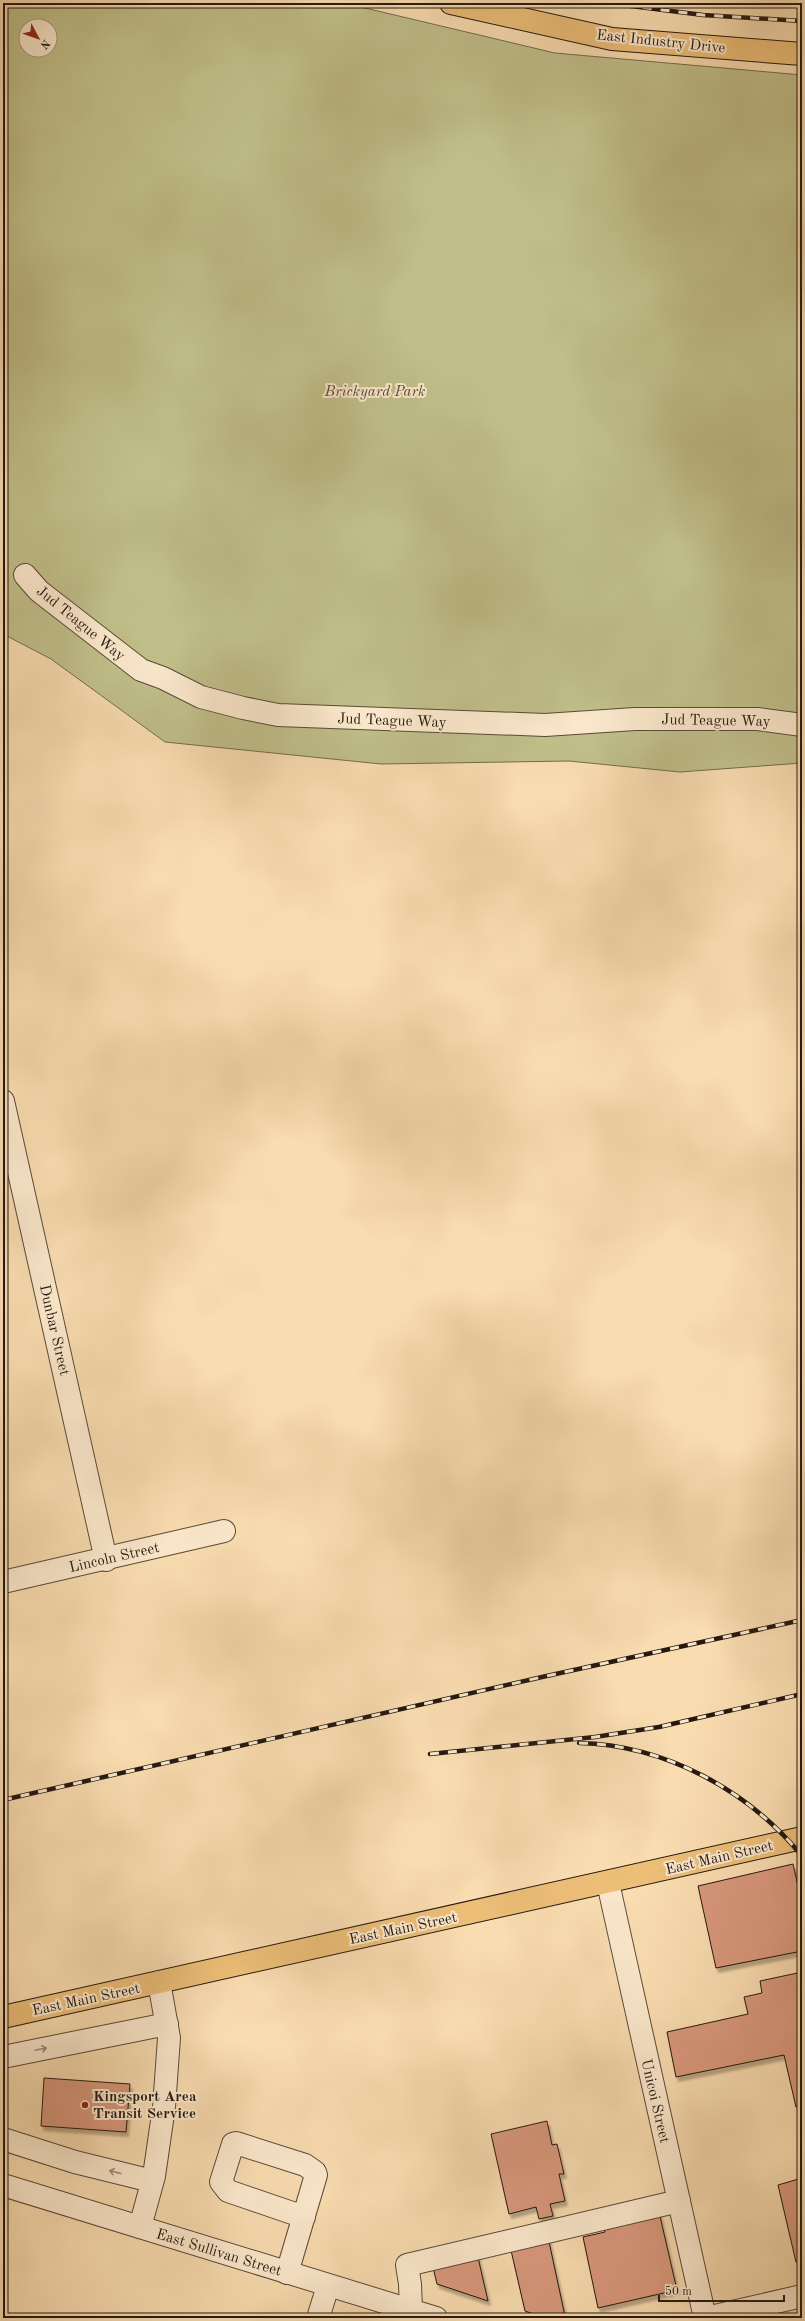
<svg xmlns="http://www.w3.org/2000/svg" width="805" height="2321" font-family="'Old Standard TT',serif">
	<defs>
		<filter id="shadow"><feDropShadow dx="2.5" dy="4.5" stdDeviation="1" flood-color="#0004"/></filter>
	</defs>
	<rect width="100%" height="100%" fill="#f9dcb0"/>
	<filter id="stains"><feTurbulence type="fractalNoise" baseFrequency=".005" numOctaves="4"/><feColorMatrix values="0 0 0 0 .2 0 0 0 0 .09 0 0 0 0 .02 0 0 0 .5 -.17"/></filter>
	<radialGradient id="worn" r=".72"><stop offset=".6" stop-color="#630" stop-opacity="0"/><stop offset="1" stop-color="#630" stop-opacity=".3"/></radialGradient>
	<path fill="#c0bf8a" stroke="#726c4e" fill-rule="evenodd" d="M3 3H344L555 53 802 75V763L680 772 569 761 381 764 165 742 51 659 3 634ZM26 26H50V50H26Z"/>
	<g fill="#d8987b" stroke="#241911" filter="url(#shadow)">
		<path d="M793 1864 802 1904V1951L716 1968 698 1886Z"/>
		<path d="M802 1972V2106L796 2107 784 2055 676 2077 667 2032 748 2014 744 1997 762 1993 760 1981Z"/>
		<path d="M44 2078 130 2084 126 2132 41 2126Z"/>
		<path d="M547 2121 552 2145 557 2144 564 2174H559L565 2201 550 2204 553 2216 539 2219 536 2207 509 2214 491 2134Z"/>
		<path d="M802 2178V2261L796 2262 778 2185Z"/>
		<path d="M659 2212 677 2290 598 2308 583 2237 605 2232 603 2225Z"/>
		<path d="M548 2237 565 2316 555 2318H545L525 2311 510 2246Z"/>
		<path d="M477 2253 488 2301 437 2284 432 2263Z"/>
	</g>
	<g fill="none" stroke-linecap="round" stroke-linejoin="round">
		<defs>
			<g id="minor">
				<path d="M25 575 39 591 141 670 163 678 201 697 243 708 278 715 545 725 635 719H758L802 725"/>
				<path d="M3 1101 106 1560"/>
				<path d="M3 1582 224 1531"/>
				<path d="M608 1883 705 2318"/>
				<path d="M3 2057 167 2024"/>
				<path d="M3 2139 75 2162 152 2181"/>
				<path d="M3 2185 436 2318"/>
				<path d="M140 2227 154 2176 164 2107 169 2038 159 1982"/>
				<path d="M287 2273 316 2175 315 2172 305 2165 236 2143 233 2144 221 2182 228 2191 304 2217"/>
				<path d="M411 2310 410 2284 407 2265 679 2201"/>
				<path d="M318 2318 328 2286"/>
				<path d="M706 2318 802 2296"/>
			</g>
			<g id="major">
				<path d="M451 3 612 39 802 54"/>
				<path d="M3 2017 802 1838"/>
			</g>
		</defs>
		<use href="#minor" stroke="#594a39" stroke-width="24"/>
		<use href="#major" stroke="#241911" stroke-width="24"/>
		<use href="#minor" stroke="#fbe8cc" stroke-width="22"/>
		<use href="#major" stroke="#ecbe78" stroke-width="22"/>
		<defs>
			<g id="rail">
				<path d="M607 3 703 15 802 21"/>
				<path d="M579 1743C665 1745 748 1790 802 1856"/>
				<path d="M430 1754 595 1737 659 1727 802 1694"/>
				<path d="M3 1800 542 1677 802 1620"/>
			</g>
		</defs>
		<use href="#rail" stroke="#241911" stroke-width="4.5"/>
		<use href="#rail" stroke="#fbe8cc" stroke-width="3" stroke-dasharray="9" stroke-linecap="butt"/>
	</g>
	<defs><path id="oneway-shaft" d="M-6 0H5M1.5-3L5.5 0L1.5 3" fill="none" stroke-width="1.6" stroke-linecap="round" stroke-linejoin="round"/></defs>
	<g stroke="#9a8b78">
		<use href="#oneway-shaft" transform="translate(41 2049) rotate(-12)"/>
		<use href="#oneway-shaft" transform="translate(115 2172) rotate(-166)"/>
	</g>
	<circle fill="#8f2418" stroke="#fbe8cc" stroke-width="1.5" cx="85" cy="2105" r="4"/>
	<g text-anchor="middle" stroke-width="4" stroke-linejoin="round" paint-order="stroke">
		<g font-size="15" fill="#241911" stroke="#fbe8cc">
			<text transform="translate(661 41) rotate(6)" y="5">East Industry Drive</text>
			<text transform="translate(81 623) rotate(39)" y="5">Jud Teague Way</text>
			<text transform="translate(392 720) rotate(2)" y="5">Jud Teague Way</text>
			<text transform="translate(716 720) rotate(1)" y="5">Jud Teague Way</text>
			<text transform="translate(55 1330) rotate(77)" y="5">Dunbar Street</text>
			<text transform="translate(114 1557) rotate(-13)" y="5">Lincoln Street</text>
			<text transform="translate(719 1857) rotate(-13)" y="5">East Main Street</text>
			<text transform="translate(403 1928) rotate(-12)" y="5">East Main Street</text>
			<text transform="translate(86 1999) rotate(-12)" y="5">East Main Street</text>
			<text transform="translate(656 2101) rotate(77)" y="5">Unicoi Street</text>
			<text transform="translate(219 2252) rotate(17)" y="5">East Sullivan Street</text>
		</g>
		<g font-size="15" font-style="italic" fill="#534b35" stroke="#fbe8cc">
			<text x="375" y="396">Brickyard Park</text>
		</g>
		<g font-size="15" font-weight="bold" fill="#241911" stroke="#fbe8cc" text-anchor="start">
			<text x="93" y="2101">Kingsport Area<tspan x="93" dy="17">Transit Service</tspan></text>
		</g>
	</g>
	<rect width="805" height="2321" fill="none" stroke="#f9dcb0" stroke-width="16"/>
	<rect x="4" y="4" width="797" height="2313" fill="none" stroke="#241911" stroke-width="2"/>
	<rect x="8" y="8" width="789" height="2305" fill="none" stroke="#241911"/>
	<g transform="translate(38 38) rotate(131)"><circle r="19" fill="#fbe8cc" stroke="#a59581"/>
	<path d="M0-3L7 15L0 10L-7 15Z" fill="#8f2418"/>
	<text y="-6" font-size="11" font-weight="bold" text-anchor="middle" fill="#241911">N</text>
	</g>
	<path d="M659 2295v6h125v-6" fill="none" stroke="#241911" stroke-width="2"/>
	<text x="665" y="2295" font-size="12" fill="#241911" stroke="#fbe8cc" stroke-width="3" paint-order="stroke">50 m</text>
	<rect width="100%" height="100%" filter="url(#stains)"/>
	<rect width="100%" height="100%" fill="url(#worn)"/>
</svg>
